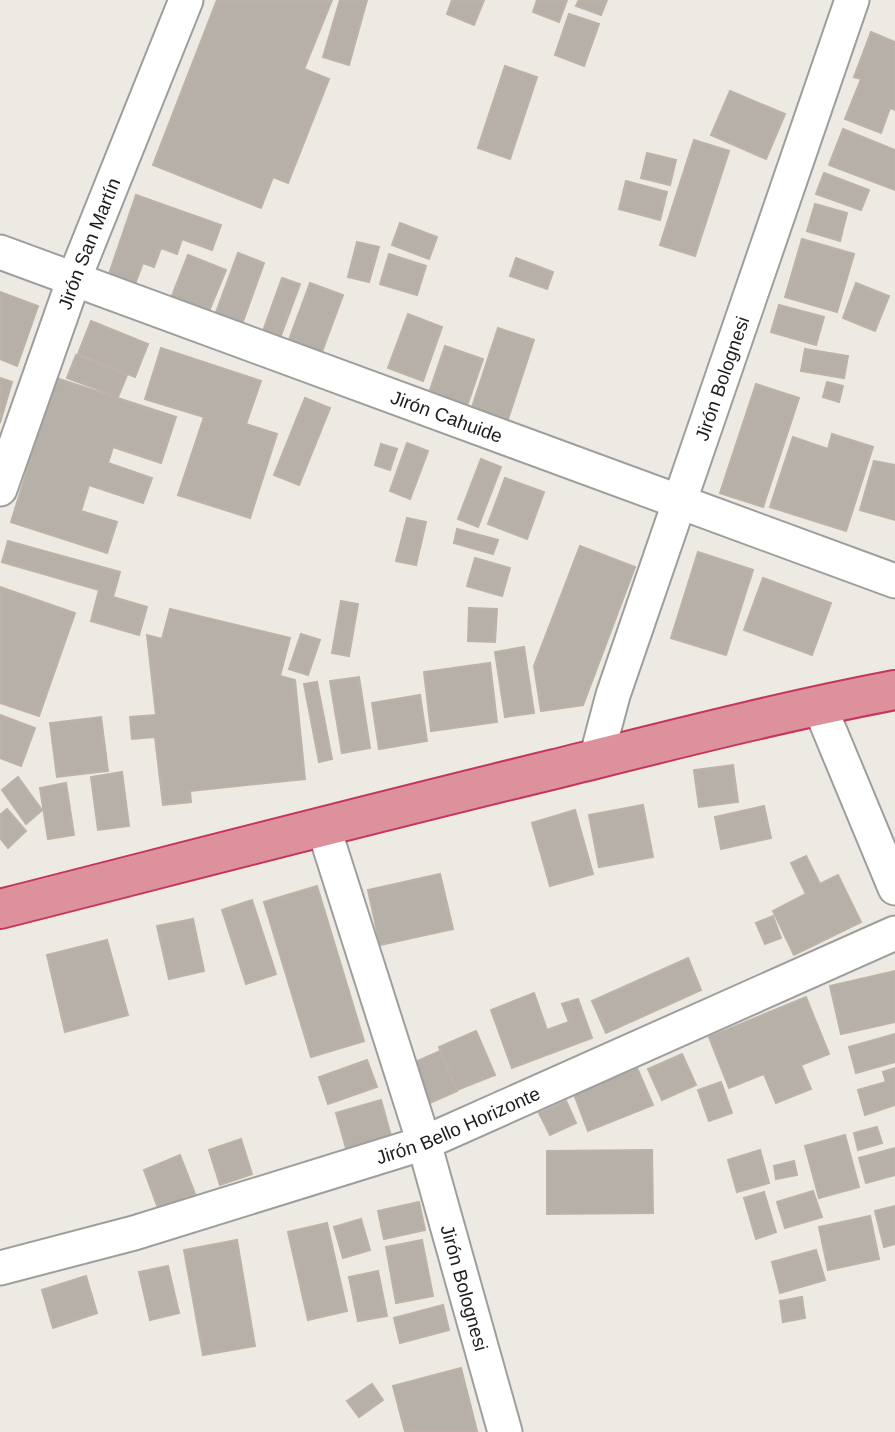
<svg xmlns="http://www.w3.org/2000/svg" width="895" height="1432" font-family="Helvetica,sans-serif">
	<rect width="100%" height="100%" fill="#edeae3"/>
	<g fill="#b6b0a9" stroke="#bdb2a7" stroke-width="2">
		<path d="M217 0H332L304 69 329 79 288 183 273 177 261 208 153 165Z"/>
		<path d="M340 0H367L349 65 323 57Z"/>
		<path d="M452 0H484L474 25 447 14Z"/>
		<path d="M537 0H567L559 22 533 12Z"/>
		<path d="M579 0H607L601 15 576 6Z"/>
		<path d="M569 14 599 24 584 66 555 55Z"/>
		<path d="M871 32 895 42V110L890 108 881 133 845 119 861 79 854 77Z"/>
		<path d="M505 66 537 77 510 159 478 148Z"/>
		<path d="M730 91 785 114 766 159 711 135Z"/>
		<path d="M843 129 895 150V190L829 165Z"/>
		<path d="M694 140 729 151 695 256 660 245Z"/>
		<path d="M647 153 676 160 670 185 641 178Z"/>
		<path d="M824 173 869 190 861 210 816 194Z"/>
		<path d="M626 181 667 192 660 220 619 209Z"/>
		<path d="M136 195 221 225 212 250 182 239 177 254 161 248 154 267 143 263 135 284 109 274Z"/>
		<path d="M815 204 847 213 840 241 807 231Z"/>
		<path d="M400 223 437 237 429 259 392 245Z"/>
		<path d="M802 239 854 254 837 312 785 297Z"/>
		<path d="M357 242 379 247 369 282 348 277Z"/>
		<path d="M238 253 264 263 241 327 214 318Z"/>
		<path d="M389 254 426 266 417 295 380 284Z"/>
		<path d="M188 255 226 270 207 316 170 301Z"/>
		<path d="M516 258 553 272 547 289 510 276Z"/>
		<path d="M282 278 300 284 279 341 262 334Z"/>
		<path d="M310 283 343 295 319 360 286 348Z"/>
		<path d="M856 283 889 296 875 331 843 318Z"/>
		<path d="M0 292 38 306 17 366 0 359Z"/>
		<path d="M779 305 824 317 816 345 771 332Z"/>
		<path d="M408 314 442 327 423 381 388 368Z"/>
		<path d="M91 321 148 344 135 377 78 354Z"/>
		<path d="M498 328 534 340 508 419 472 407Z"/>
		<path d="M445 346 483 359 467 406 429 393Z"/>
		<path d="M161 348 261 381 246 424 277 434 250 518 178 495 204 417 145 399Z"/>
		<path d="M805 349 848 356 844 378 801 371Z"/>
		<path d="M76 355 127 375 118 397 67 378Z"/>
		<path d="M0 378 12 382 0 423Z"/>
		<path d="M56 378 176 417 161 463 113 447 108 463 152 478 143 503 89 485 81 511 117 522 107 553 11 522Z"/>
		<path d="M827 382 843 386 839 402 823 397Z"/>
		<path d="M756 384 799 398 763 507 720 493Z"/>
		<path d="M305 398 330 408 299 485 274 475Z"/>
		<path d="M832 434 873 447 846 531 770 507 793 437 828 449Z"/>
		<path d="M407 443 428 451 410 499 390 491Z"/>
		<path d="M381 444 397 449 390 470 375 465Z"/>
		<path d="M481 459 501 467 478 527 458 519Z"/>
		<path d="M874 461 895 465V520L860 510Z"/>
		<path d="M505 478 544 492 527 539 488 524Z"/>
		<path d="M407 518 426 522 416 565 396 561Z"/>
		<path d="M457 529 498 540 493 554 454 543Z"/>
		<path d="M8 541 120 572 113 597 147 607 139 635 91 621 99 590 2 562Z"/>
		<path d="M580 546 635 567 583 705 541 711 534 666Z"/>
		<path d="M698 552 753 570 726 655 671 638Z"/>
		<path d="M475 558 510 568 502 596 467 586Z"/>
		<path d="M763 578 831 603 812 655 744 630Z"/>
		<path d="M0 587 75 613 39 716 0 703Z"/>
		<path d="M341 601 358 604 349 656 332 653Z"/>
		<path d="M469 608 497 609 495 642 468 641Z"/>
		<path d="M170 609 290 638 280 676 295 680 305 779 190 791 191 802 163 805 155 737 132 739 130 717 156 715 147 635 162 639Z"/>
		<path d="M301 634 320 640 308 675 289 669Z"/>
		<path d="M524 647 534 713 505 717 495 652Z"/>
		<path d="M490 663 497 722 431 731 424 672Z"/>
		<path d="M359 677 370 748 342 753 330 681Z"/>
		<path d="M317 682 332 759 319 762 304 684Z"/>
		<path d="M420 695 427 741 379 749 372 703Z"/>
		<path d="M0 715 35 728 21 766 0 758Z"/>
		<path d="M101 717 108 771 57 777 50 723Z"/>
		<path d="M733 765 738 802 699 807 694 770Z"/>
		<path d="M122 772 129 826 98 830 91 777Z"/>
		<path d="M18 777 42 810 26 824 2 790Z"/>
		<path d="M66 783 74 835 48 839 40 788Z"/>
		<path d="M643 805 653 857 599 867 589 815Z"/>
		<path d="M764 806 771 838 721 849 715 817Z"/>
		<path d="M7 809 26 831 8 848 0 838V815Z"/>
		<path d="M575 810 593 874 550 886 532 823Z"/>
		<path d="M806 856 820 884 838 875 861 922 794 955 773 911 806 894 791 863Z"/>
		<path d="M440 874 453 929 380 945 368 890Z"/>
		<path d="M317 886 364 1041 311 1057 264 902Z"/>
		<path d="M252 900 276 974 246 984 222 910Z"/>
		<path d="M773 916 781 938 765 944 756 923Z"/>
		<path d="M193 919 204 971 169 979 157 926Z"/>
		<path d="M107 940 128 1015 65 1032 47 955Z"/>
		<path d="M688 958 701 990 606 1033 592 1001Z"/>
		<path d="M895 971V1022L841 1034 830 986Z"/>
		<path d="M534 993 547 1030 569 1022 562 1004 578 999 592 1038 512 1068 491 1010Z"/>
		<path d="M806 997 829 1054 801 1065 811 1089 776 1103 764 1074 729 1088 709 1037Z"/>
		<path d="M476 1031 495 1075 457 1090 439 1047Z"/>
		<path d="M895 1034V1062L856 1073 849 1047Z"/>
		<path d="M440 1051 457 1091 430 1103 413 1063Z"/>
		<path d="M682 1054 696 1085 662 1100 648 1069Z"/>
		<path d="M367 1060 377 1087 328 1104 319 1077Z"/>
		<path d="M637 1068 653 1105 588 1131 574 1094Z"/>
		<path d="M895 1068V1105L865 1115 858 1090 886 1082 883 1072Z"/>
		<path d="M721 1082 732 1113 709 1121 698 1090Z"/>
		<path d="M381 1100 391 1136 346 1148 336 1113Z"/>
		<path d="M566 1101 576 1123 550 1135 539 1113Z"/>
		<path d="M877 1127 882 1143 858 1150 854 1133Z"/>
		<path d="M845 1135 859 1187 819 1198 805 1146Z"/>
		<path d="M241 1139 252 1174 220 1185 209 1150Z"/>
		<path d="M895 1148V1175L866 1183 859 1158Z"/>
		<path d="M652 1150 653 1213 547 1214V1151Z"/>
		<path d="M760 1150 769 1183 737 1192 728 1160Z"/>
		<path d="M180 1155 195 1194 158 1208 144 1170Z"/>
		<path d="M794 1161 797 1175 776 1179 774 1166Z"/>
		<path d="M813 1191 822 1217 785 1228 777 1202Z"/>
		<path d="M764 1192 776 1232 756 1239 744 1198Z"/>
		<path d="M419 1202 425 1230 384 1239 378 1211Z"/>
		<path d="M895 1206V1244L884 1247 875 1211Z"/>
		<path d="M870 1216 879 1259 828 1270 819 1227Z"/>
		<path d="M361 1219 370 1250 343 1258 334 1227Z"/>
		<path d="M327 1223 347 1311 308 1320 288 1232Z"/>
		<path d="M237 1240 255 1346 203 1355 184 1250Z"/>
		<path d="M422 1240 433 1296 396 1303 386 1247Z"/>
		<path d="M816 1250 825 1280 780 1293 772 1262Z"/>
		<path d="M168 1266 179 1313 150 1320 139 1272Z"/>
		<path d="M378 1271 387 1316 358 1321 349 1277Z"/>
		<path d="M86 1276 97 1313 53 1328 42 1290Z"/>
		<path d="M802 1297 805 1318 783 1322 780 1301Z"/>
		<path d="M443 1305 449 1330 400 1343 394 1318Z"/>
		<path d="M461 1368 477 1431 405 1432 393 1386Z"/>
		<path d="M372 1384 383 1400 359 1417 347 1401Z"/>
	</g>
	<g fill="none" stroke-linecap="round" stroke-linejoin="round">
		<defs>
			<g id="street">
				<path id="s1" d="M0 252 895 581"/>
				<path id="s2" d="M0 489 74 279 186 0"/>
				<path d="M819 705 895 888"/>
				<path id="s3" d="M596 759 613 695 852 0"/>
				<path id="s4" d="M323 826 424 1143 505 1432"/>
				<path id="s5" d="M0 1268 134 1233 424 1143 895 933"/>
			</g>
			<path id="highway" d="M0 909C185 862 369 814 555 769 668 741 780 712 895 690"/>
		</defs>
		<use href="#street" stroke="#9e9e9e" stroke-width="37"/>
		<use href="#highway" stroke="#c6355e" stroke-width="42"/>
		<use href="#street" stroke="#fff" stroke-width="33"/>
		<use href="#highway" stroke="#dd929b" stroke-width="38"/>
	</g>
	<g text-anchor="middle" stroke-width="5" stroke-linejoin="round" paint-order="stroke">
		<g font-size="19" fill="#1d1d1d" stroke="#fff">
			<text dy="7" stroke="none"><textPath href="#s2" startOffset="261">Jirón San Martín</textPath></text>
			<text dy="7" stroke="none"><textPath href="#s3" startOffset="401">Jirón Bolognesi</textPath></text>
			<text dy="7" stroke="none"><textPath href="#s1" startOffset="476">Jirón Cahuide</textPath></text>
			<text dy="7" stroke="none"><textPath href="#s5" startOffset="480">Jirón Bello Horizonte</textPath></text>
			<text dy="7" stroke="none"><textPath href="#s4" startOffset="483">Jirón Bolognesi</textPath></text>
		</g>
	</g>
</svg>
